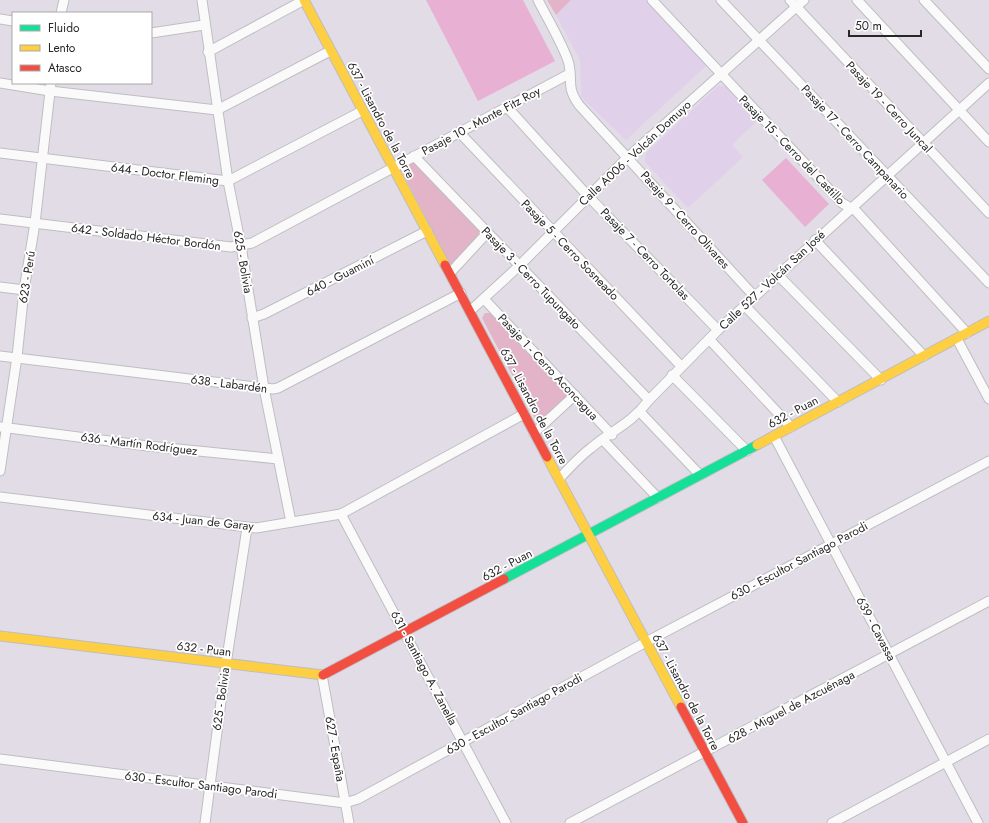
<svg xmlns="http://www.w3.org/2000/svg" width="989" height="823" font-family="Jost,sans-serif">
	<rect width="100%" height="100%" fill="#e2dce7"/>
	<g fill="#e1d0ea">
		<path d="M571 0H647L707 65 626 140 584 100 581 95 580 60 556 15Z"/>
		<path d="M718 86H727L758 120 732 145 743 157 688 208 645 162 646 153Z"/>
	</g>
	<g fill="#e3b3c7">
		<path d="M547 0H571L556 15Z"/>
		<path d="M415 161 483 234 452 268 400 168Z"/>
		<path d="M485 313H490L569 394 542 421 536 420 482 318Z"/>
	</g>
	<g fill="#e8b1d3">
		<path d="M426 0H523L555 61 478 101Z"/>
		<path d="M786 158 829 204 805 227 762 180Z"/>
	</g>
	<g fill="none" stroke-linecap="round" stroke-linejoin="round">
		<defs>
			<g id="street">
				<path d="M202 0 228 181 241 246 264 388 291 522"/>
				<path d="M538 0C546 16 565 48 569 64 573 84 566 86 579 105L754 296"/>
				<path d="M652 0 842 203 856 211 967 333"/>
				<path d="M721 0 989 283"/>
				<path d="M790 0 989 213"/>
				<path d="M857 0 989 142"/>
				<path d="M924 0 989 69"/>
				<path d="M61 13 64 0"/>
				<path d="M0 19 13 21"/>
				<path d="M151 33 204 25"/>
				<path d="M208 52 304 0"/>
				<path d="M0 83 50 91 217 110 330 51"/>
				<path d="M508 108 588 196 718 330"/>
				<path d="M459 132 681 366"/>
				<path d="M0 153 228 181 362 111"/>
				<path d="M414 156 649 400"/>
				<path d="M0 219 231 247 252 243 569 74"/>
				<path d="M815 240 924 356"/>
				<path d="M450 273 487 233"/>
				<path d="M778 275 881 380"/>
				<path d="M0 287 24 290"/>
				<path d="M484 299 612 435"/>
				<path d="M745 306 838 402"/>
				<path d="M470 311 519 266 628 157 804 0"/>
				<path d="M252 318 264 314 427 231"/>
				<path d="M709 339 791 427"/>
				<path d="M957 339 989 399"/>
				<path d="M0 356 273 389 278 388 461 293"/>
				<path d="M672 375 747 451"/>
				<path d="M640 412 700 475"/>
				<path d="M1 427 148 446 278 459"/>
				<path d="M534 433 575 395"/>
				<path d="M774 436 978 823"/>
				<path d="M603 440 658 498"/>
				<path d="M0 471 17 357 24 290 35 223 51 83"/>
				<path d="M559 479C569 468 579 457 591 448 612 430 631 424 649 400L718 330 989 83"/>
				<path d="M0 497 256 528 341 514 524 414"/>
				<path d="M341 514 506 823"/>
				<path d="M322 675 349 823"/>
				<path d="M0 759 345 803 358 799 646 642 989 461"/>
				<path d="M205 823 226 664 247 528"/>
				<path d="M570 823 989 601"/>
				<path d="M832 823 989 739"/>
			</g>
			<path id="fast" d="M504 579 757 445"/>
			<g id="slow">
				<path d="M304 0 445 265"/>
				<path d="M757 445 989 321"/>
				<path d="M547 457 681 707"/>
				<path d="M0 636 323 675"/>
			</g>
			<g id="jam">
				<path d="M445 265 547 457"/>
				<path d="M323 675 504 579"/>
				<path d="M681 707 743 823"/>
			</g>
		</defs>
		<use href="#street" stroke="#bebec0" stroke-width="11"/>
		<use href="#fast" stroke="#bebec0" stroke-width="11"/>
		<use href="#slow" stroke="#bebec0" stroke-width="11"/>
		<use href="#jam" stroke="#bebec0" stroke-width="11"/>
		<use href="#street" stroke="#fbfafb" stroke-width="9"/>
		<use href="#fast" stroke="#16e098" stroke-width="9"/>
		<use href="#slow" stroke="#ffcf43" stroke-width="9"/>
		<use href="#jam" stroke="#f24e42" stroke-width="9"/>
	</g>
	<g text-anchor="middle" stroke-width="3.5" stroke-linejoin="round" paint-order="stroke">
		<g font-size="12" fill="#272727" stroke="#fff">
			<text transform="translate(889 107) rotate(47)" y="4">Pasaje 19 - Cerro Juncal</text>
			<text transform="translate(381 120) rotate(62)" y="4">637 - Lisandro de la Torre</text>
			<text transform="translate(481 121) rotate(-28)" y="4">Pasaje 10 - Monte Fitz Roy</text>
			<text transform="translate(855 142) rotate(47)" y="4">Pasaje 17 - Cerro Campanario</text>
			<text transform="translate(792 150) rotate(46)" y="4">Pasaje 15 - Cerro del Castillo</text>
			<text transform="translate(635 153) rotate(-43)" y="4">Calle A006 - Volcán Domuyo</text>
			<text transform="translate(165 174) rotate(7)" y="4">644 - Doctor Fleming</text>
			<text transform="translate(685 220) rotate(48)" y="4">Pasaje 9 - Cerro Olivares</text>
			<text transform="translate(146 237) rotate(7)" y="4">642 - Soldado Héctor Bordón</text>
			<text transform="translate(570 250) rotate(46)" y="4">Pasaje 5 - Cerro Sosneado</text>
			<text transform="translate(645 254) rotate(46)" y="4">Pasaje 7 - Cerro Tortolas</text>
			<text transform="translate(243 262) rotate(80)" y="4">625 - Bolivia</text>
			<text transform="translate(340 276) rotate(-27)" y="4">640 - Guaminí</text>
			<text transform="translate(27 277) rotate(-81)" y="4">623 - Perú</text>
			<text transform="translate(531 278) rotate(46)" y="4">Pasaje 3 - Cerro Tupungato</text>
			<text transform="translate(772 280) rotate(-43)" y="4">Calle 527 - Volcán San José</text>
			<text transform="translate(548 367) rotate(47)" y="4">Pasaje 1 - Cerro Aconcagua</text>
			<text transform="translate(229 384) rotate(7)" y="4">638 - Labardén</text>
			<text transform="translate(534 406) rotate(62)" y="4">637 - Lisandro de la Torre</text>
			<text transform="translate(793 412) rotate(-28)" y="4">632 - Puan</text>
			<text transform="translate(139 444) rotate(7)" y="4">636 - Martín Rodríguez</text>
			<text transform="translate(203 521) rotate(6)" y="4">634 - Juan de Garay</text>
			<text transform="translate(799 561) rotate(-28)" y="4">630 - Escultor Santiago Parodi</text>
			<text transform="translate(507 565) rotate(-28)" y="4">632 - Puan</text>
			<text transform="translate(876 629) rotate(62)" y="4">639 - Cavassa</text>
			<text transform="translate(204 649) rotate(7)" y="4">632 - Puan</text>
			<text transform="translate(424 668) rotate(62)" y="4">631 - Santiago A. Zanella</text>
			<text transform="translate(686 692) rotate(62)" y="4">637 - Lisandro de la Torre</text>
			<text transform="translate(221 699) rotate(-82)" y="4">625 - Bolivia</text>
			<text transform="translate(791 707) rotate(-28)" y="4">628 - Miguel de Azcuénaga</text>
			<text transform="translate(514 714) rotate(-29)" y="4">630 - Escultor Santiago Parodi</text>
			<text transform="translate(335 749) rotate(80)" y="4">627 - España</text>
			<text transform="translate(201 785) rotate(7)" y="4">630 - Escultor Santiago Parodi</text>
		</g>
	</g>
	<rect x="12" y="12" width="140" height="72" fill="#ffffff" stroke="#a9a9a9"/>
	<rect x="20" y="25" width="20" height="6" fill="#16e098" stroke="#a9a9a9"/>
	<text x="48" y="32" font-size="12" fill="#272727">Fluido</text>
	<rect x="20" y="45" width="20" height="6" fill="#ffcf43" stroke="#a9a9a9"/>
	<text x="48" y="52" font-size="12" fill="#272727">Lento</text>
	<rect x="20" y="65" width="20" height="6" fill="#f24e42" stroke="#a9a9a9"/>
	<text x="48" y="72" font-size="12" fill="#272727">Atasco</text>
	<path d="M849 30v6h72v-6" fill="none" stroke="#272727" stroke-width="2"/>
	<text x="855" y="30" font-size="12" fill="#272727" stroke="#ffffff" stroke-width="3" paint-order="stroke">50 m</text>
</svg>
